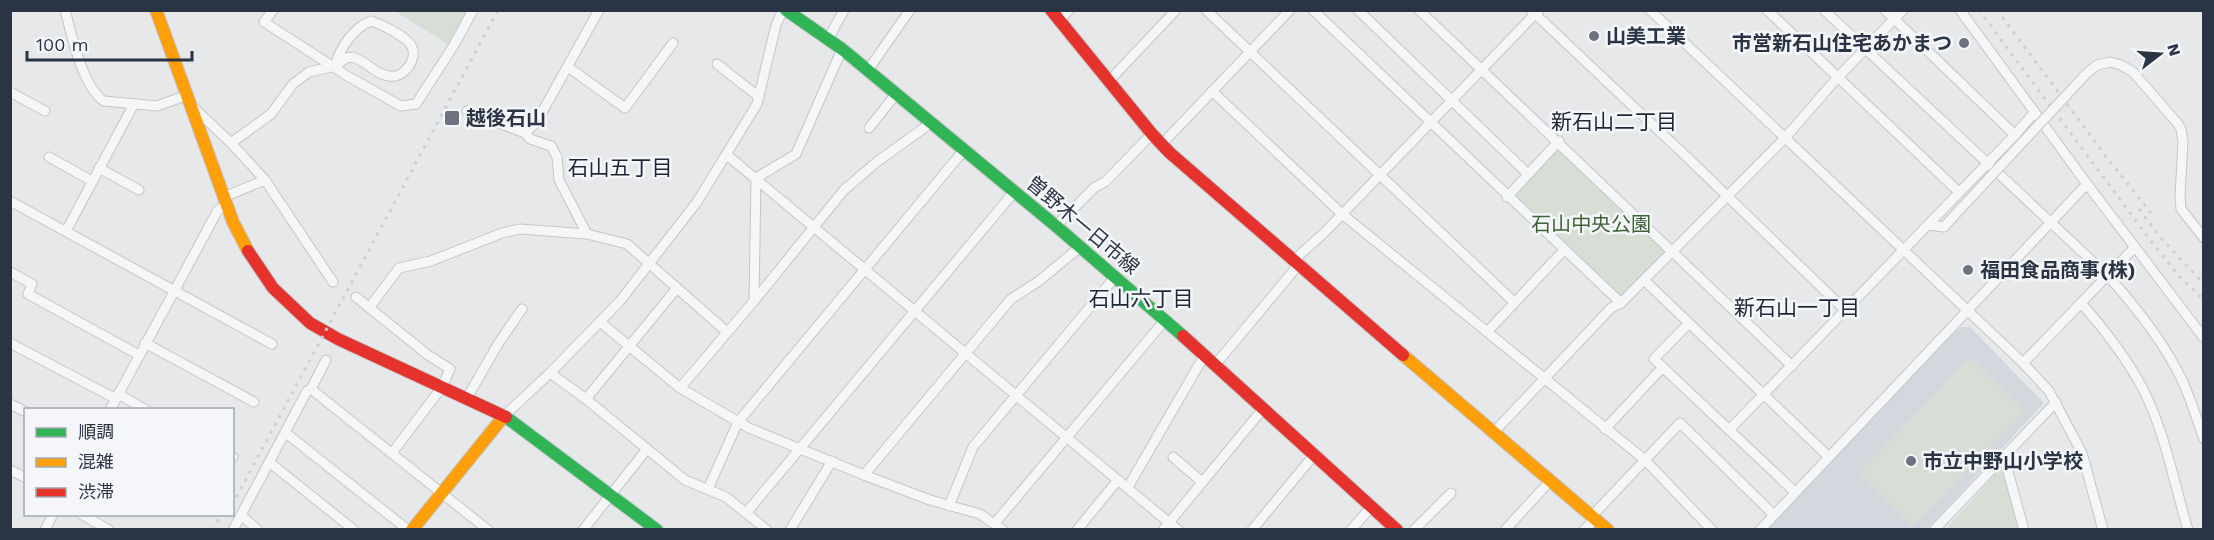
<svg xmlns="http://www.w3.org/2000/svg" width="2214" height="540" font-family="'Work Sans','Noto Sans JP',sans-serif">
	<rect width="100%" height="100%" fill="#e6e8ea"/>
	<path fill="#d4d7dd" d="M1961 327H1970L2044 403 1927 529 1767 530 1933 352Z"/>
	<g fill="#d6ded6">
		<path d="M395 11H467L448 44Z"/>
		<path d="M1557 148 1666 251 1622 297 1513 194Z"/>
		<path d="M1970 357 2025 411 1913 526 1859 473Z"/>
		<path d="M2000 469 2002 471 2019 529 1945 530Z"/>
	</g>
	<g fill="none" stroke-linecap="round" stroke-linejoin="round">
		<defs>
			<g id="street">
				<path d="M65 10C72 36 82 86 104 101L157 106 188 95"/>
				<path d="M273 10 264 22 349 77 401 106 416 104 454 45 473 10"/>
				<path d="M1206 10 1514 302"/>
				<path d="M1313 10 1621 303 1611 308 1494 432"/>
				<path d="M1358 10 1528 174"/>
				<path d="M1419 10 1792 366"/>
				<path d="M1531 10 1690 160 1845 310"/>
				<path d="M1650 10 2023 363 2049 391 2082 453 2103 530"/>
				<path d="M1767 10 1959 192"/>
				<path d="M1824 10 2108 276C2137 308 2164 342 2183 382 2191 400 2197 420 2204 439"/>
				<path d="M1885 10 2015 135"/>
				<path d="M1960 10 2087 184"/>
				<path d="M1059 21 1069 10"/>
				<path d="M828 39 844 10"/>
				<path d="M717 64 759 97"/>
				<path d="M568 67 625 108 673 43"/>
				<path d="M868 70 910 10"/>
				<path d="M1109 81 1176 10"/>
				<path d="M1212 91 1342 214 1645 460 1712 530"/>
				<path d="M10 92 45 111"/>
				<path d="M193 107 231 143 265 180 333 282"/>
				<path d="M467 111 525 133 530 139 551 146 557 157 559 180 587 234"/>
				<path d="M869 128 896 94"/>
				<path d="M525 133 536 123 599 10"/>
				<path d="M231 143 271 114 293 84 309 72 335 66 346 58 352 57C365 60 376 75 389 76 404 79 419 58 411 45 405 36 381 24 371 21 353 28 340 48 335 66"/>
				<path d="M1161 145 1290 10"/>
				<path d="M727 155 1178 530"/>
				<path d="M49 157 92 181"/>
				<path d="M99 168 139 190"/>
				<path d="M2180 196 2181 209 2204 238"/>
				<path d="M224 197 265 180"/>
				<path d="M1507 197 1559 141"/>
				<path d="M10 201 272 344"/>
				<path d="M1929 225 1944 227 1952 218"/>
				<path d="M1056 226 1095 187 1105 182 1152 134"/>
				<path d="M66 231 134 104"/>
				<path d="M2135 247 2081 303C2105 330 2126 357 2143 389 2165 432 2174 483 2188 530"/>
				<path d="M1294 260 1324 233 1539 10"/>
				<path d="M10 272 32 284 28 294 139 355"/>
				<path d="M1644 280 1829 457"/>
				<path d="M356 297 428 355 450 369 442 387 392 453"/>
				<path d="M754 301 844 190 878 161 931 123"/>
				<path d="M1621 303 1785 138 1838 77 1903 10"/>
				<path d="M369 308 399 268 431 261 502 233 520 229 587 234 627 244 727 332"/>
				<path d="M600 322 680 388 749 428 864 475 930 500 980 514 1003 530"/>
				<path d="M1689 323 1654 359 1795 492"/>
				<path d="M1487 332 1564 250"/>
				<path d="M10 343 116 399"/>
				<path d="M145 343 254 402"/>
				<path d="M2023 363 2081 303"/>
				<path d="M1215 365 1300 263"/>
				<path d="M550 373 586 399 685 480 726 497 767 530"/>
				<path d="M680 388 754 301 756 178 796 154 842 49"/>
				<path d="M311 389 488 530"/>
				<path d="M118 394 146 410"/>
				<path d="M467 398 498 344 522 309"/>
				<path d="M586 399 677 288"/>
				<path d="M10 404 26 412"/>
				<path d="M110 410 218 210 227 205"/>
				<path d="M504 416 550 373 620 301 697 202 757 104 776 25 783 10"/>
				<path d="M1605 429 1663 367"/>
				<path d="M1729 430 2015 135 2033 114"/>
				<path d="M286 433 408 530"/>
				<path d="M232 457H233"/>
				<path d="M1173 457 1202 482"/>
				<path d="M2004 457 2024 530"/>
				<path d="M269 462 354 530"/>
				<path d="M10 470 26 478"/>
				<path d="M864 475 1011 299 1039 281 1080 247"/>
				<path d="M1128 487 1204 356"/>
				<path d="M708 489 738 422 964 150"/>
				<path d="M949 506 973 447 1115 277"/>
				<path d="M747 512 1014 192"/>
				<path d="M81 514 109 530"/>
				<path d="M241 515 258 530"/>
				<path d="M1591 517 1680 423 1774 515"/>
				<path d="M995 523 1165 320"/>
				<path d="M45 530 53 514"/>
				<path d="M233 530 307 391 311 389 326 360"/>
				<path d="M583 530 647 449"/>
				<path d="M790 530 832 461"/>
				<path d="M1077 530 1118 480"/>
				<path d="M1163 530 1262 410"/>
				<path d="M1252 530 1314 455"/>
				<path d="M1351 530 1371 507"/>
				<path d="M1414 530 1451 493"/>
				<path d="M1505 530 1550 481"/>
				<path d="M1584 530 1594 520"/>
				<path d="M1760 530 2087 184 2204 338"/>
				<path d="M1934 530 2056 402"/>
			</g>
			<g id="fast">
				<path d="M786 10 842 49 1056 226 1183 336"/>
				<path d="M506 417 657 530"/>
			</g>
			<g id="slow">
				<path d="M156 10 233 222 248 251"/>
				<path d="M1403 355 1608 530"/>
				<path d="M412 530 504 416"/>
			</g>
			<g id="jam">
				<path d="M1051 10 1152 134 1170 153 1403 355"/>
				<path d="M248 251 273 288 310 323 338 339 506 417"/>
				<path d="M1183 336 1397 530"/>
			</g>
		</defs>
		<use href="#street" stroke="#c4c6c8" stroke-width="11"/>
		<use href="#fast" stroke="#c4c6c8" stroke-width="14"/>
		<use href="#slow" stroke="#c4c6c8" stroke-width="14"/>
		<use href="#jam" stroke="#c4c6c8" stroke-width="14"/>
		<use href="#street" stroke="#f5f6f7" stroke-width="9"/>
		<use href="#fast" stroke="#30b455" stroke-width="12"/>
		<use href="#slow" stroke="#ff9f0a" stroke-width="12"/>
		<use href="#jam" stroke="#e5322d" stroke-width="12"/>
		<g stroke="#cecfd2" stroke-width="3" stroke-dasharray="3 6" stroke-linecap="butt">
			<path d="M1979 10 2154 245 2180 277 2204 300"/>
			<path d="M1997 10 2105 155 2151 213"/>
			<path d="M2203 10 2204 11"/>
			<path d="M2139 209 2161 238 2204 284"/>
			<path d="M232 505 498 10"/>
			<path d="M213 530 221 514"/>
		</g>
		<defs>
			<path id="street-bridge" d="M1952 218 2087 73 2097 65 2110 62 2121 65 2133 72 2178 124 2181 129 2183 142 2180 196"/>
		</defs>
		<use href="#street-bridge" stroke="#c4c6c8" stroke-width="11" stroke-linecap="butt"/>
		<use href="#street-bridge" stroke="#f5f6f7" stroke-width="9"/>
	</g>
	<g fill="#6c737f" stroke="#f4f6f9" stroke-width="2">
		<circle cx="1594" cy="36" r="6"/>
		<circle cx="1964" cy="43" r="6"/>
		<rect x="444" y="110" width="16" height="16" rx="3"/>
		<circle cx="1968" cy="270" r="6"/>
		<circle cx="1911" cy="461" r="6"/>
	</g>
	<g text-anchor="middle" stroke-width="5" stroke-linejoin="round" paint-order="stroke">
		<g font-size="20" font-weight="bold" fill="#2b3445" stroke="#f4f6f9" text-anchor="start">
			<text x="1606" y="43">山美工業</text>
			<text x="1952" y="50" text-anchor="end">市営新石山住宅あかまつ</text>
			<text x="466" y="125">越後石山</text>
			<text x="1980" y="277">福田食品商事(株)</text>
			<text x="1923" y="468">市立中野山小学校</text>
		</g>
		<g font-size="20" fill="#3f6138" stroke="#f4f6f9">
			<text x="1591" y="231">石山中央公園</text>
		</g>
		<g font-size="20" fill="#2b3445" stroke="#f4f6f9">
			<text transform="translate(1083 225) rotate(40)" y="7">曽野木一日市線</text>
		</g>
		<g font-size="21" fill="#1d2536" stroke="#f4f6f9">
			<text x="1614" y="129">新石山二丁目</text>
			<text x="620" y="175">石山五丁目</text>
			<text x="1141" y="306">石山六丁目</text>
			<text x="1797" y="315">新石山一丁目</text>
		</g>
	</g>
	<rect width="2214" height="540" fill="none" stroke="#2b3445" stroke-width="24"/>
	<rect x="24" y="408" width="210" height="108" fill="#f4f6f9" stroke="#a4a8b1" stroke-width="1.5"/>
	<rect x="36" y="428" width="30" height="9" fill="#30b455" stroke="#a4a8b1" stroke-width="1.5"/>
	<text x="78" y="438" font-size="18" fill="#2b3445">順調</text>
	<rect x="36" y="458" width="30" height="9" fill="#ff9f0a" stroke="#a4a8b1" stroke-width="1.5"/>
	<text x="78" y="468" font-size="18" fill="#2b3445">混雑</text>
	<rect x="36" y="488" width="30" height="9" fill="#e5322d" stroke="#a4a8b1" stroke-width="1.5"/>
	<text x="78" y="498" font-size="18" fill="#2b3445">渋滞</text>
	<g transform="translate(2160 54) rotate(73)" stroke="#f4f6f9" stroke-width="4.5" paint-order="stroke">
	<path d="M0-4.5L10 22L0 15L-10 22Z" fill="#2b3445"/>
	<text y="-9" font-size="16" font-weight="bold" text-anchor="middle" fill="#2b3445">N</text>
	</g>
	<path d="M27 51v9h165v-9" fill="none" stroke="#2b3445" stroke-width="3"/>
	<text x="36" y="51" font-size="18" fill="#2b3445" stroke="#f4f6f9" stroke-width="4.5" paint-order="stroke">100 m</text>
</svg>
